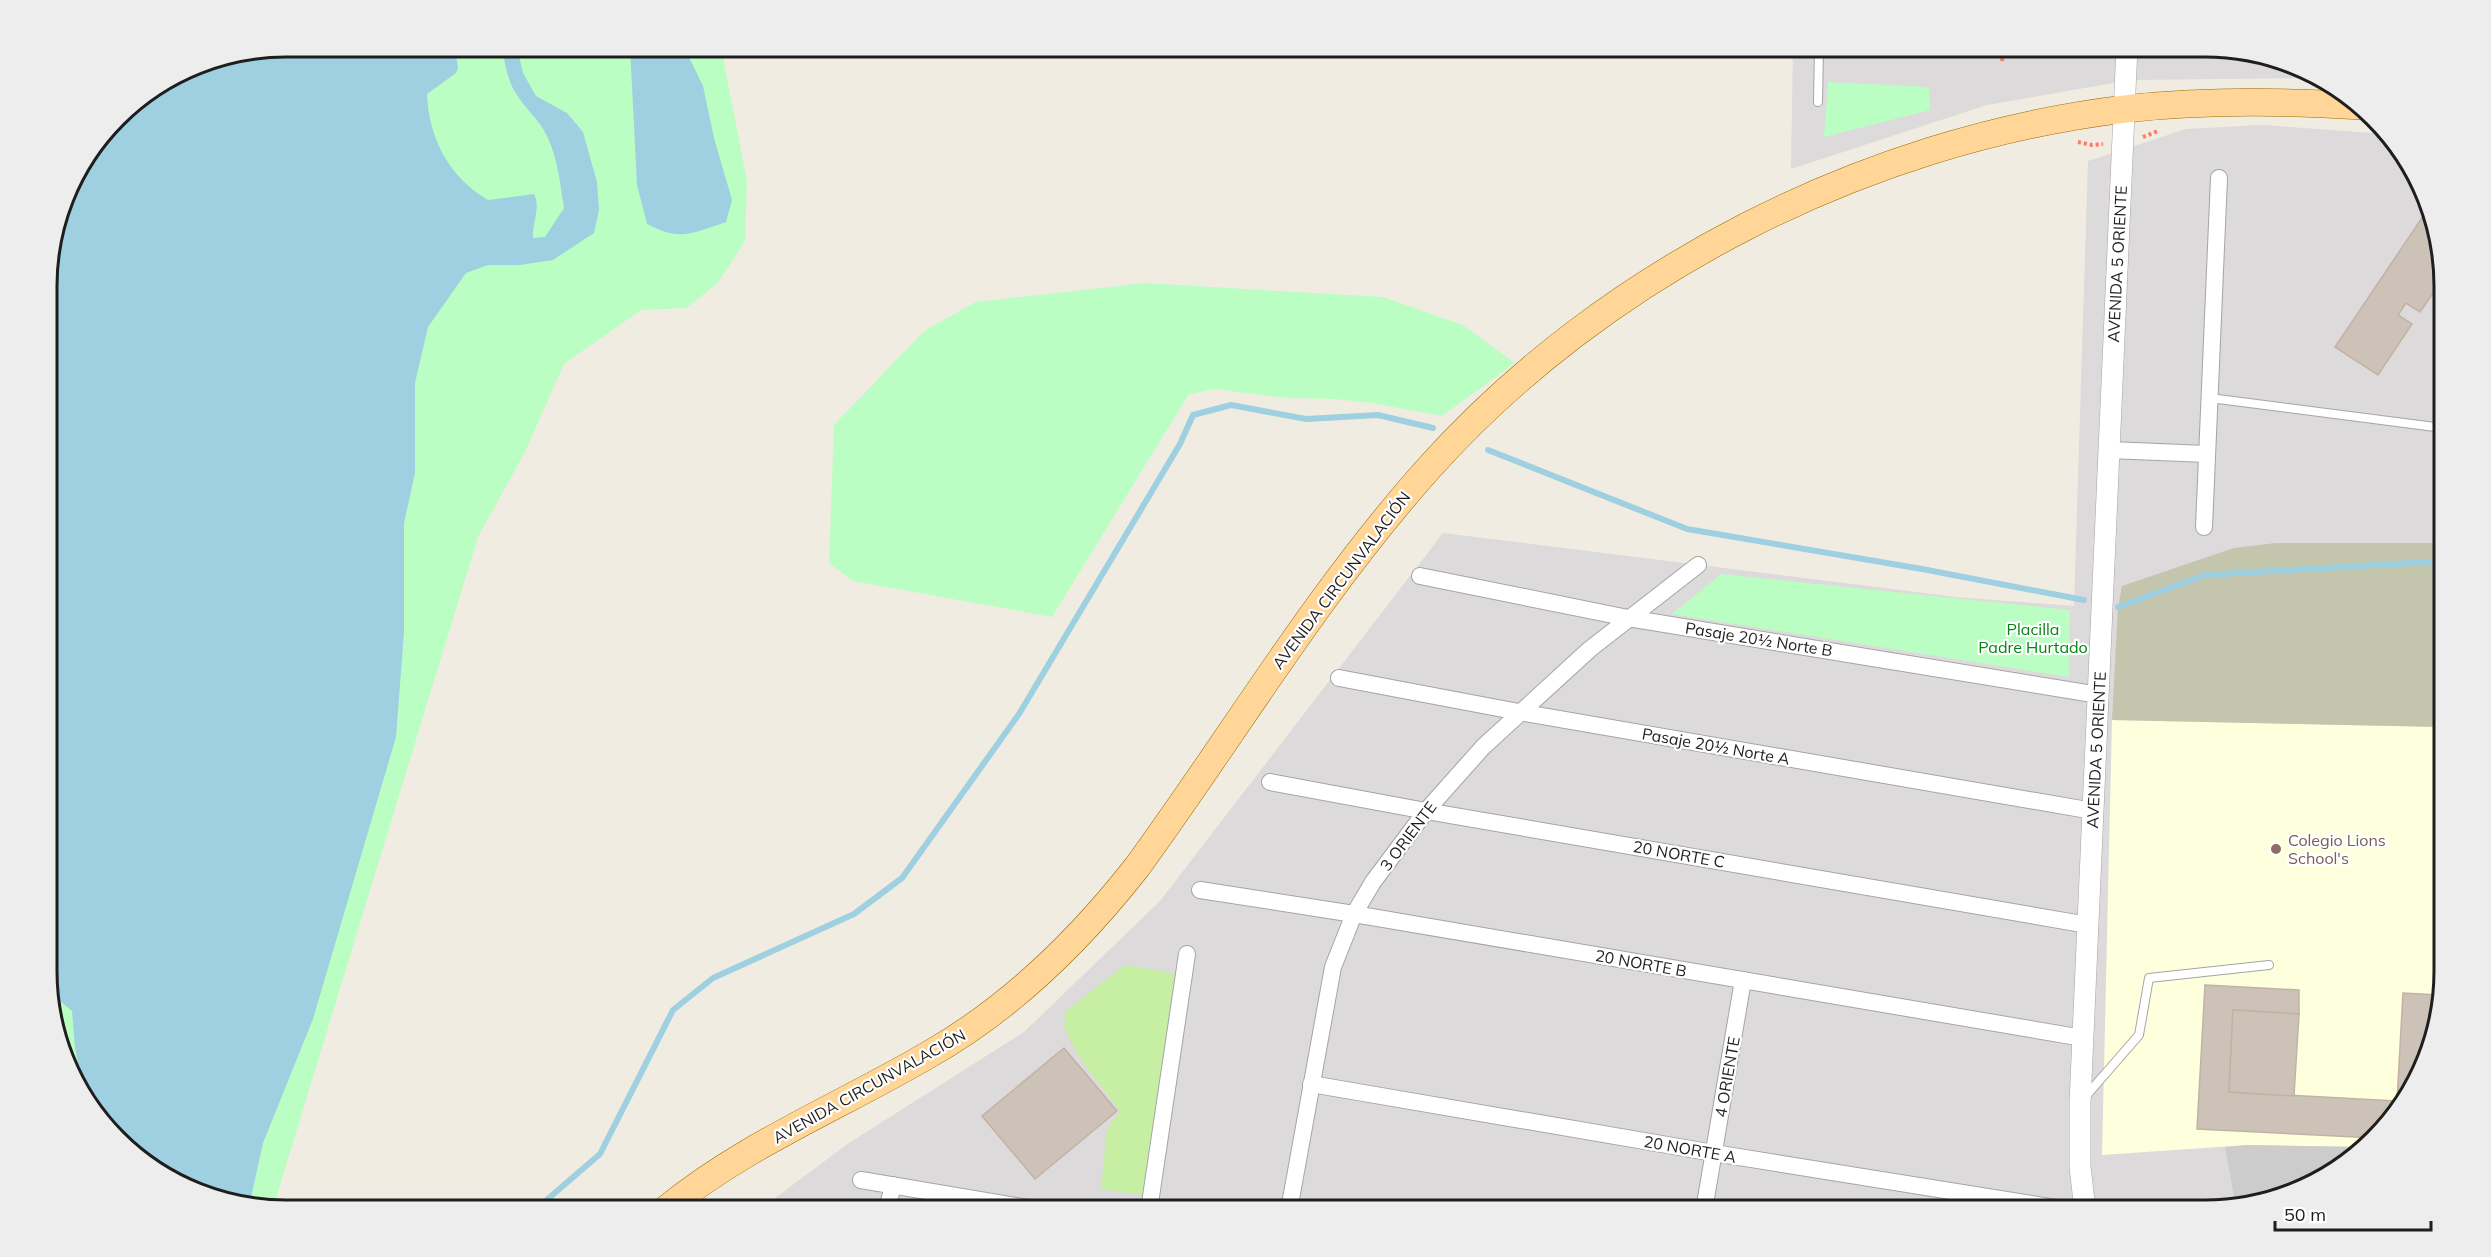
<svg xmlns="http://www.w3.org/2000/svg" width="2491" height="1257" font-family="Mulish,sans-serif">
	<rect width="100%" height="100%" fill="#f0ece2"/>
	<g fill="#dcdada">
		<path d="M1793 47H2205L2311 71 2322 78 2130 80 1987 105 1791 169Z"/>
		<path d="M2263 125 2387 134 2404 152 2442 255 2444 972 2385 1129 2338 1170 2282 1198 2221 1210H759L849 1143 1024 1032 1160 901 1443 533 1956 597 2074 606 2088 161 2186 129Z"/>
	</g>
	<path fill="#feffdc" d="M2112 720 2444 727V972L2420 1077 2385 1129 2365 1147 2248 1145 2102 1155Z"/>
	<path fill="#ccc" d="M2248 1145 2365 1147 2338 1170 2282 1198 2236 1207 2225 1147Z"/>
	<path fill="#c4c5ad" d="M2276 543H2443L2444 727 2112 720 2118 607 2122 586 2234 548Z"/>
	<path fill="#c6efa3" d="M1125 965 1183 975 1142 1195 1101 1189 1107 1129 1120 1111 1080 1058 1064 1028 1066 1011Z"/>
	<g fill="#bbfec3">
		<path d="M286 47H721L747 181 745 241 718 283 686 308 641 310 564 364 525 452 478 537 273 1208 180 1186 96 1117 65 1063 49 1003 47 270 71 180 128 106 194 65Z"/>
		<path d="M1828 82 1929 87 1930 110 1824 137Z"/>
		<path d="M1144 283 1383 297 1463 325 1515 363 1442 416 1372 403 1334 399 1287 398 1214 389 1189 394 1052 617 853 581 829 563 834 425 924 331 976 302Z"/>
		<path d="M1721 574 2070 610 2069 677 1672 614Z"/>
	</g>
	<g fill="#9fd0e1">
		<path d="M286 46 455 47 458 68 456 73 427 94C429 139 449 177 488 200L534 194C541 208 532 223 533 238L545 237 564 208C560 183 558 159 547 136 539 119 526 110 517 95 507 81 505 63 502 47H517L523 73 536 96 567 113 583 132 597 182 599 210 594 233 553 260 520 265H488L466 273 428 327 415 383V473L404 523V632L396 737 313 1019 263 1143 250 1202 180 1186 96 1117 85 1099 75 1048 72 1011 49 992 47 270 71 180 128 106 194 65Z"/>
		<path d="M630 47H684L703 86 714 138 732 200 726 222C692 233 682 242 647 224L637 185Z"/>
	</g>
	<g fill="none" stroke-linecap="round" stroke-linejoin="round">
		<g stroke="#9fd0e1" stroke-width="6">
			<path d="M1488 450 1687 529 1922 569 2084 600"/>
			<path d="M2118 607 2205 575 2443 561"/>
			<path d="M535 1210 600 1154 673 1010 713 978 854 914 902 878 1019 714 1180 444 1193 415 1231 405 1306 419 1378 415 1433 428"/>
		</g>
	</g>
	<g fill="#ccc2b8" stroke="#c3b2a4" stroke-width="1.5">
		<path d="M2426 212 2442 255 2443 279 2420 312 2406 303 2398 315 2412 324 2378 375 2335 347Z"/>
		<path d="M2205 985 2299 990V1014L2233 1010 2229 1092 2397 1101 2403 993 2439 995 2420 1077 2385 1129 2375 1138 2197 1129Z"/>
		<path d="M2233 1010 2299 1014 2294 1096 2229 1092Z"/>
		<path d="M1064 1048 1117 1111 1035 1179 982 1116Z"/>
	</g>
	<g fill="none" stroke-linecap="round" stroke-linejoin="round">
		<defs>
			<g id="service">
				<path d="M1818 102 1819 46"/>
				<path d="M2210 398 2443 428"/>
				<path d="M2085 1097 2139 1035 2149 978 2269 965"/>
			</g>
			<g id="minor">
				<path d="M2109 450 2207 454"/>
				<path d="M2204 527 2219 178"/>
				<path d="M1420 576 1628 618 2099 695"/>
				<path d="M1339 678 1519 712 2093 811"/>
				<path d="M1270 782 1426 811 2088 925"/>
				<path d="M1200 890 1354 914 2083 1038"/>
				<path d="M1311 1084 1714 1153 2069 1210"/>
				<path d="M861 1180 1040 1210"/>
				<path d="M887 1210 893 1185"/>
				<path d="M1149 1210 1187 954"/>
				<path d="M1289 1210 1333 967 1354 914 1373 882 1426 811 1483 747 1590 649 1698 565"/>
				<path d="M1704 1210 1743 980"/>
			</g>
			<path id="tertiary" d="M2085 1210 2080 1167V1103L2127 46"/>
			<path id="primary" d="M665 1210C744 1145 841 1106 928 1055 1011 1008 1079 941 1137 867 1234 734 1318 592 1428 469 1602 274 1865 140 2125 109 2204 100 2284 101 2363 106"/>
		</defs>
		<use href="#service" stroke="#a5a5a5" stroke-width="10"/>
		<use href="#minor" stroke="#a5a5a5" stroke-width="18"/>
		<use href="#tertiary" stroke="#a5a5a5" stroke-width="22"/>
		<use href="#primary" stroke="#976b00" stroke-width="28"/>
		<g stroke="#ff7a64" stroke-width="4" stroke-dasharray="3 3" stroke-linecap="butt">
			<path d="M2002 61 2003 46"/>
			<path d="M2143 137 2158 131"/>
			<path d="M2078 142 2092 145 2103 144"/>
		</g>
		<use href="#service" stroke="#fff" stroke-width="8"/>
		<use href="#minor" stroke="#fff" stroke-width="16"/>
		<use href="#tertiary" stroke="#fff" stroke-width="21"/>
		<use href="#primary" stroke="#ffd698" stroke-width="27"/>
	</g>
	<circle fill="#8d6e63" stroke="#fff" stroke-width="2" cx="2276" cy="849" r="6"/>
	<g text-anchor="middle" stroke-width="4.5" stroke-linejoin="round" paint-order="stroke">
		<g font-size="16" fill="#1e1e1e" stroke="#fff">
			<text transform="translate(2117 264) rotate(-87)" y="6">AVENIDA 5 ORIENTE</text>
			<text transform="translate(1341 580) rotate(-53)" y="6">AVENIDA CIRCUNVALACIÓN</text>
			<text transform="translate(1759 639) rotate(9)" y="6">Pasaje 20½ Norte B</text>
			<text transform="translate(1716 746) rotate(10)" y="6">Pasaje 20½ Norte A</text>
			<text transform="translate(2096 750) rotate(-87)" y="6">AVENIDA 5 ORIENTE</text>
			<text transform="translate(1408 836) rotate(-53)" y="6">3 ORIENTE</text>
			<text transform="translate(1679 854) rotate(10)" y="6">20 NORTE C</text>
			<text transform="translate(1641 963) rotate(10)" y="6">20 NORTE B</text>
			<text transform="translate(1727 1077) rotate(-80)" y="6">4 ORIENTE</text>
			<text transform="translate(869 1086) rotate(-29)" y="6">AVENIDA CIRCUNVALACIÓN</text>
			<text transform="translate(1690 1149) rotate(10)" y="6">20 NORTE A</text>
		</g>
		<g font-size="16" fill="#028611" stroke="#fff">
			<text x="2033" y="635">Placilla<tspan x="2033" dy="18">Padre Hurtado</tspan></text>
		</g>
		<g font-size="16" fill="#785e54" stroke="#fff" text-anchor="start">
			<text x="2288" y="846">Colegio Lions<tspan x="2288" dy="18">School's</tspan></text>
		</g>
	</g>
	<path d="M0 0H2491V1257H0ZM286 57H2205A229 229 0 0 1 2434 286V971A229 229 0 0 1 2205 1200H286A229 229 0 0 1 57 971V286A229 229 0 0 1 286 57Z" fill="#ededed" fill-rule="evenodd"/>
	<path fill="none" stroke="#1e1e1e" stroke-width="3" d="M286 57H2205A229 229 0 0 1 2434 286V971A229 229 0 0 1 2205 1200H286A229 229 0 0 1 57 971V286A229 229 0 0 1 286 57Z"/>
	<path d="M2275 1221v9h156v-9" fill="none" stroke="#1e1e1e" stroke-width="3"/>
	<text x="2284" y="1221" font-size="18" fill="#1e1e1e" stroke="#ffffff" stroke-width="4.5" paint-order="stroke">50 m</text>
</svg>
